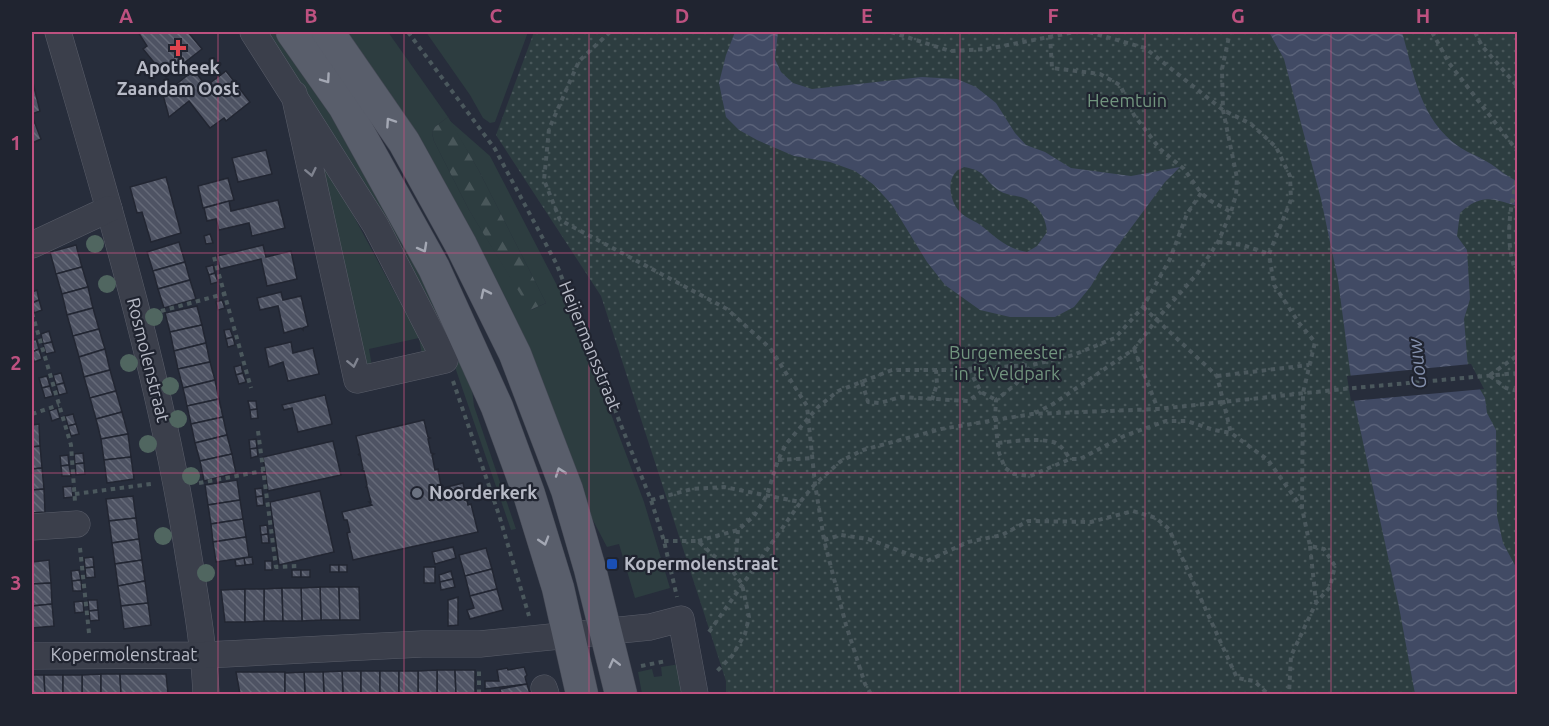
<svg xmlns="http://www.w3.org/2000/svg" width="1549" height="726" font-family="Ubuntu,sans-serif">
	<defs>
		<pattern id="forest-firs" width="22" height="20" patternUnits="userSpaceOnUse" patternTransform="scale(1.5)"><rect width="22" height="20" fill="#2d3d40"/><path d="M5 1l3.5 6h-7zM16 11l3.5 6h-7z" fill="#49575a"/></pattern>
		<pattern id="park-dots" width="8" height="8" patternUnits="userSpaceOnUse" patternTransform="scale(1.5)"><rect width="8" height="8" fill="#2d3d40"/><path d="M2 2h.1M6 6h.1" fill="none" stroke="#49575a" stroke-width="1.8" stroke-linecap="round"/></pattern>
		<pattern id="water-waves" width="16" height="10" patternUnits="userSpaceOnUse" patternTransform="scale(1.5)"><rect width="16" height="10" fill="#414a64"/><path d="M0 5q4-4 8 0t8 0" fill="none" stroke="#5a6279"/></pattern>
		<pattern id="building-back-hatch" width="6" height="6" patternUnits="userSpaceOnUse" patternTransform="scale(1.5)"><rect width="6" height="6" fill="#4e5363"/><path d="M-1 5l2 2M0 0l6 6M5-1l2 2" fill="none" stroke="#656a78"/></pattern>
	</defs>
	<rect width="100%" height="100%" fill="#272d3b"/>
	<g fill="#2d3d40">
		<path d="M262 32H279L353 144 470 373 474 406 516 529 511 530 445 338Z"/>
		<path d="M336 32H388L448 117 435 127 432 133 434 141 469 210 531 310 546 303 479 171 449 120 490 156 562 295 587 350 644 502 670 588 635 598 619 544 607 547Z"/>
		<path d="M426 32H528L495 122 490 123 483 118 470 95Z"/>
		<path d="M314 144 359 208 352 213 409 319 429 347 422 355 419 338 369 349 372 366 364 367Z"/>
		<path d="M680 664 686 694H642L638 672 652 669 654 677 662 676 661 667Z"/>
	</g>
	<path fill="url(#forest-firs)" d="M448 117 479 171 546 303 530 310 469 210 434 141 432 133 435 127Z"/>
	<path fill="url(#park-dots)" d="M534 32H1517V694H726V681L601 296 496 135Z"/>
	<g fill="url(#water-waves)" fill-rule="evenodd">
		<path d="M735 32H778L775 59 781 72 793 83 812 89 922 77 957 79 976 87 996 103 1015 133 1026 145 1045 152 1071 168 1131 176 1180 167 1165 182 1102 267 1091 286 1074 307 1055 317H1010L980 310 945 285 927 262 892 205 874 185 855 171 830 162 794 156 757 140 739 130 726 117 719 83 726 55ZM964 167C987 171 982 178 998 190 1006 195 1012 195 1021 197 1037 202 1046 217 1047 232L1037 246 1027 252C1006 249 995 236 979 224 973 220 964 217 959 211 951 202 946 182 956 172 958 169 961 169 964 167Z"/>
		<path d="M1269 32H1402C1414 74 1420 119 1458 146 1466 152 1474 154 1482 159 1495 165 1505 176 1517 181V206C1492 199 1482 193 1460 213L1457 236 1467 250 1470 299 1464 319 1468 368 1485 398 1487 413 1496 430 1497 516 1503 543 1517 569V694H1415L1399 607 1354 401 1338 280 1321 199 1284 59Z"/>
	</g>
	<path fill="#272d3b" d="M1471 364 1484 389 1351 401 1347 376Z"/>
	<g fill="url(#building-back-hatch)" stroke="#222632" stroke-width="1.5">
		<path d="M138 32H188L202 49 166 77 143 49 147 46Z"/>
		<path d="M194 70 206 86 226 71 250 102 226 121 224 118 210 128 189 101 169 117 163 95Z"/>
		<path d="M32 79 40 111 32 114Z"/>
		<path d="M32 116 41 139 32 143Z"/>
		<path d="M266 150 272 174 238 182 232 158Z"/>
		<path d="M166 177 181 233 151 242 142 212 137 213 130 187Z"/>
		<path d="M228 178 234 200 203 208 198 186Z"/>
		<path d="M278 200 285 228 252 236 249 223 219 230 216 219 207 221 204 208 229 201 231 211Z"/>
		<path d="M210 234 213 243 206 244 204 236Z"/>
		<path d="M179 242 185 262 153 271 147 252Z"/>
		<path d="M76 245 82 267 56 274 50 252Z"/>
		<path d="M263 245 266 257 291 251 297 279 267 286 261 259 220 269 217 256Z"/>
		<path d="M185 262 190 280 158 289 153 271Z"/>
		<path d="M213 265 215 273 209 275 206 267Z"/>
		<path d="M82 267 88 287 62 294 56 274Z"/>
		<path d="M215 273 218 282 211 284 209 275Z"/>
		<path d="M190 280 196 299 164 308 158 289Z"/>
		<path d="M88 287 93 308 67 315 62 294Z"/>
		<path d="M37 290 39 300 32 303V292Z"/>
		<path d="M281 292 283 300 301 296 308 326 303 328V330L301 328 284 333 278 306 260 310 257 298Z"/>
		<path d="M39 300 42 310 34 313 32 303Z"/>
		<path d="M222 300 225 308 218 310 216 302Z"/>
		<path d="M197 306 202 325 170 332 165 313Z"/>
		<path d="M93 308 99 329 73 336 67 315Z"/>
		<path d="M202 325 206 343 174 351 170 332Z"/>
		<path d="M99 329 105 349 79 357 73 336Z"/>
		<path d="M230 329 233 337 226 339 224 330Z"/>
		<path d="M49 331 52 342 43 344 41 334Z"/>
		<path d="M233 337 235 345 228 347 226 339Z"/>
		<path d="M36 339 39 349 32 352V341Z"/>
		<path d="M52 342 55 352 46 354 43 344Z"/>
		<path d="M291 342 293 353 313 348 319 374 288 381 283 362 269 367 265 348Z"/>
		<path d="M206 343 210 362 178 369 174 351Z"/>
		<path d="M39 349 42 359 34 362 32 352Z"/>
		<path d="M105 349 110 370 84 377 79 357Z"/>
		<path d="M210 362 215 380 183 388 178 369Z"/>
		<path d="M241 365 243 373 236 375 234 367Z"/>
		<path d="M110 370 116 391 90 398 84 377Z"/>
		<path d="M61 373 64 383 56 385 53 375Z"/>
		<path d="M243 373 246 382 239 384 236 375Z"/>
		<path d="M47 376 50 386 42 388 39 378Z"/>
		<path d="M215 380 219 399 187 406 183 388Z"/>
		<path d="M64 383 67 393 59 395 56 385Z"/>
		<path d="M50 386 53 396 45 398 42 388Z"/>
		<path d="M116 391 122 412 96 419 90 398Z"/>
		<path d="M325 395 332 424 298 432 292 408 284 410 282 405Z"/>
		<path d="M219 399 223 417 191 424 187 406Z"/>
		<path d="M248 401H256L257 409 250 410Z"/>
		<path d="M57 408 60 418 52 421 49 411Z"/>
		<path d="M257 409 258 418 251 419 250 410Z"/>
		<path d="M122 412 128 434 101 439 96 419Z"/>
		<path d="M73 414 76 424 68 426 65 416Z"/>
		<path d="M223 417 227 435 195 443 191 424Z"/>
		<path d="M424 420 428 437 430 438 428 439 431 453 434 454 432 455 435 470 438 469 441 486H443V488L463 483 468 505 471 504 478 532 353 560 347 533 350 532 347 520H344L342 512 372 505 369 502H371L367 487H366L367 485 364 471 362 470 363 469 360 454 358 455 360 453 356 436Z"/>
		<path d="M39 424 40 446 32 447V425Z"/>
		<path d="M76 424 79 434 71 436 68 426Z"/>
		<path d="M128 434 131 457 104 460 101 439Z"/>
		<path d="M227 435 232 454 200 461 195 443Z"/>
		<path d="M256 439 257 448 250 449 249 440Z"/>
		<path d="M333 441 341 475 268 491 263 457Z"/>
		<path d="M40 446 42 468 32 469V447Z"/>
		<path d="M257 448 258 456 251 458 250 449Z"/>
		<path d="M83 453 84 463 75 464 74 454Z"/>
		<path d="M232 454 236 473 204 481 200 461Z"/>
		<path d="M68 455 69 465 61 466 60 456Z"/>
		<path d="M131 457 134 479 107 483 104 460Z"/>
		<path d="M84 463 85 474 76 475 75 464Z"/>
		<path d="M69 465 71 476H62L61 466Z"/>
		<path d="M42 468 44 489 32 490V469Z"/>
		<path d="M237 480 240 500 208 505 205 485Z"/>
		<path d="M72 486 73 497 64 498 63 487Z"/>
		<path d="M262 488 263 496 256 497 255 489Z"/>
		<path d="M44 489 45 512 32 513V490Z"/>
		<path d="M320 491 334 552 279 565 270 502Z"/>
		<path d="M133 496 136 518 109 521 106 499Z"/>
		<path d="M263 496 264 505 257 506 256 497Z"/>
		<path d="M240 500 243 519 211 524 208 505Z"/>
		<path d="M136 518 139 539 112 543 109 521Z"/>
		<path d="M243 519 246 537 213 542 211 524Z"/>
		<path d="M267 525 268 534 261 535 260 526Z"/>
		<path d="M268 534 269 543H262L261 535Z"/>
		<path d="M246 537 249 557 216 562 213 542Z"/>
		<path d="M139 539 142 560 115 564 112 543Z"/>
		<path d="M453 547 456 558 435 564 432 552Z"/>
		<path d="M486 548 492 569 465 576 459 555Z"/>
		<path d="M93 557 94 567 85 568 84 558Z"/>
		<path d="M252 557 253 564 245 565 244 558Z"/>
		<path d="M244 558 245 565 236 566 235 560Z"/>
		<path d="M49 560 51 583 32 584V562Z"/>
		<path d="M142 560 145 581 118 586 115 564Z"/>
		<rect x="265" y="561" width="7" height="9"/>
		<rect x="330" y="565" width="9" height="7"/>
		<rect x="339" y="565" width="8" height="7"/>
		<path d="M94 567 95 577 86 578 85 568Z"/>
		<rect x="424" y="567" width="11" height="16"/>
		<path d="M492 569 497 589 470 596 465 576Z"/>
		<path d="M79 570 81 580 72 581 71 571Z"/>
		<rect x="292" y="570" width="9" height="7"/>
		<rect x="301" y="570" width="9" height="7"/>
		<path d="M451 571 453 579 440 582 439 575Z"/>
		<path d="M453 579 455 587 441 590 440 582Z"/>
		<path d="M81 580 82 591H73L72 581Z"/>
		<path d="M145 581 148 603 121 606 118 586Z"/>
		<path d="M51 583 52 604 32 606V584Z"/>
		<path d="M320 587H339L340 620H321Z"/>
		<path d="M320 587 321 620 302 621 301 588Z"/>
		<path d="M339 587H359L360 620H340Z"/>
		<path d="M282 588 283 621H264V589Z"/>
		<path d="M282 588H301L302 621H283Z"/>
		<path d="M245 589V622H225L221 590Z"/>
		<path d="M245 589H264V621L245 622Z"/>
		<path d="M497 589 503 610 470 619 467 610 474 608 470 596Z"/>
		<path d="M458 597V625L448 626V600Z"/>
		<path d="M88 600H97L98 610 89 611Z"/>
		<path d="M83 601 84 612 75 613 74 602Z"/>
		<path d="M148 603 151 625 124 629 121 606Z"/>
		<path d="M52 604 54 626 32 628V606Z"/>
		<path d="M98 610 99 620 90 621 89 611Z"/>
		<path d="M524 667 527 675 525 677 527 684 485 689V681H499L497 670 507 668 508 670Z"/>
		<path d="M437 670H455L456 694H437Z"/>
		<path d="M437 670V694H418V671Z"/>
		<path d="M455 670H475V694H456Z"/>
		<path d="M342 671H361V694H343Z"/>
		<path d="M342 671 343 694H324L323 672Z"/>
		<rect x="361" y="671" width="19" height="23"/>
		<rect x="380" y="671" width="19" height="23"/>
		<rect x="399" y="671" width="19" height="23"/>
		<path d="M236 672H285V693L240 694Z"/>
		<path d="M304 672H323L324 694H305Z"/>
		<path d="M304 672 305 694H285V673Z"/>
		<path d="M101 674V694H82V675Z"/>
		<path d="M101 674H120L121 694H101Z"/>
		<path d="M120 674H166L168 694H121Z"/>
		<path d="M32 675H44L45 694H32Z"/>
		<path d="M44 675H63V694H45Z"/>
		<rect x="63" y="675" width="19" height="19"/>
		<path d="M527 684 530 694H501L500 689Z"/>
	</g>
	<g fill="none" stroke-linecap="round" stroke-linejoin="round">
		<defs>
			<g id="minor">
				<path d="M58 32C107 201 159 371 187 546 195 596 204 644 206 694"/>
				<path d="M253 32 376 226 445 360 357 380 294 94"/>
				<path d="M32 245 109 209"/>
				<path d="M32 527 77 524"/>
				<path d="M32 656 205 655 422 644H480L650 627 681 619 695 694"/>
				<path d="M544 688 546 694"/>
			</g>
			<g id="major">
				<path d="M292 32 344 106 434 268 497 407 529 494 558 588 582 694"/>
				<path d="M328 32 404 142 461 245 515 354 567 490 590 569 621 694"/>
			</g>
		</defs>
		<use href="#minor" stroke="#595d69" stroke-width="27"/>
		<use href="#major" stroke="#444854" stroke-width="33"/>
		<g stroke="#4b585d" stroke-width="4" stroke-dasharray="4.5 4.5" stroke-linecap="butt">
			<path d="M408 32 495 149 556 263 651 500 664 541 677 597"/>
			<path d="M610 32 579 61 549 129 544 180 560 220 727 309 770 348 807 406 815 484 824 540 846 625 865 684 871 694"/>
			<path d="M891 32 950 51 987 49 1075 32"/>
			<path d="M1089 32 1145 48 1223 110 1251 124 1276 147 1290 176 1291 200 1269 254 1274 285 1299 323 1315 342 1303 393 1302 508"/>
			<path d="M1432 32 1449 63 1518 152"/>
			<path d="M1475 32 1482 46 1518 87"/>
			<path d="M1050 35 1052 68 1100 74 1120 85 1134 115 1160 149 1184 169 1201 193 1211 201 1231 212"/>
			<path d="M1518 172C1510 211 1503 240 1518 278"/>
			<path d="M1201 193 1187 214 1170 259 1143 307 1115 338 1073 355 1032 365 1015 385 996 400 995 420 999 453 1005 468 1014 474 1030 476 1070 459H1080L1124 436 1166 421H1187L1214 430 1231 433"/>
			<path d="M1218 242 1243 245 1269 254"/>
			<path d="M214 257 251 388"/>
			<path d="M1143 307 1217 376 1231 433 1268 460 1302 508 1310 546 1324 549 1335 566 1330 587 1316 603 1291 656 1289 694"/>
			<path d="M161 311 224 294"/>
			<path d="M32 313 71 445 75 502"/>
			<path d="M1134 349 1158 409"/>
			<path d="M969 369 981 392 996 400"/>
			<path d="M1490 375 1518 355"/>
			<path d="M1217 376 1309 365"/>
			<path d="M1490 376 1506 388 1518 391"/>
			<path d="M453 381 499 515 529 616"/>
			<path d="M862 382 868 402 880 403 901 397 968 401 981 392"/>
			<path d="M932 400 937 384 936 370"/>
			<path d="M1035 413 1053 404 1134 349 1157 319 1197 274 1218 242 1231 212 1236 195 1237 178 1223 110 1222 69 1230 32"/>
			<path d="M32 414 59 405"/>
			<path d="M258 431 276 567 298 566"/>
			<path d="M998 443C1013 441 1038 438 1053 442 1061 444 1066 453 1070 459"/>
			<path d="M778 460 812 458"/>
			<path d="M199 483 263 471"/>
			<path d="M75 494 151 484"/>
			<path d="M651 500 692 489 724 487 800 502 815 484 841 461 863 450 941 429 1032 414 1158 409 1343 389 1518 373"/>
			<path d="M824 540 841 535 868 539 927 561 968 542 1002 535 1028 521 1091 522 1133 511 1156 518 1169 529 1237 678 1254 681 1268 694"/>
			<path d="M664 541H698L714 556 729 566 742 584 749 617 745 634 732 656 716 672"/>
			<path d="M698 541 738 530 754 516 767 495 778 460 786 444 818 407 838 391 892 370H950L1031 365"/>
			<path d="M1310 546 1316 602"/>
			<path d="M80 548 89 633"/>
			<path d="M731 569 736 557 738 530"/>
			<path d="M709 632 800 503"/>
			<path d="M641 666 666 661"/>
			<path d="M479 694V668"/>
		</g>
		<use href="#minor" stroke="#3b3f4b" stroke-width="26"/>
		<use href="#major" stroke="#595e6b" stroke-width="32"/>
	</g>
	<g fill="#506660">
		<circle cx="95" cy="244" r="9"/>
		<circle cx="107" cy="284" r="9"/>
		<circle cx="154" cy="317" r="9"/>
		<circle cx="129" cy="363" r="9"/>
		<circle cx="170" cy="386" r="9"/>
		<circle cx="178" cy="419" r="9"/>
		<circle cx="148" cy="444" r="9"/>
		<circle cx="191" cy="476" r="9"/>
		<circle cx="163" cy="536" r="9"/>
		<circle cx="206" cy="573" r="9"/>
	</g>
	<defs><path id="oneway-chevron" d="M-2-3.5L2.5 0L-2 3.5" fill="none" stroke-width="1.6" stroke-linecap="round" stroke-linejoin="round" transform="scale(1.5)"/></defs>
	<g stroke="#a4a8b4">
		<use href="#oneway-chevron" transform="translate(326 79) rotate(55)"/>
		<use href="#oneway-chevron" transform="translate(390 122) rotate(-124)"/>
		<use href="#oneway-chevron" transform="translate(423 248) rotate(61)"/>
		<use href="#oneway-chevron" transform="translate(485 293) rotate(-116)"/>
		<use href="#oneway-chevron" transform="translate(560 472) rotate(-109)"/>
		<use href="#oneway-chevron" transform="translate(544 541) rotate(73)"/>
		<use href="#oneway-chevron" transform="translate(614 663) rotate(-104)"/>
	</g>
	<g stroke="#7f838f">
		<use href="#oneway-chevron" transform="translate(311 172) rotate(78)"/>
		<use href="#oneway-chevron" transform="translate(353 363) rotate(78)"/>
	</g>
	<path fill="none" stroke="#be5180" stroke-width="1.5" stroke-opacity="0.55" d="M218 32V694M404 32V694M589 32V694M774 32V694M960 32V694M1145 32V694M1331 32V694M32 253H1518M32 473H1518"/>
	<path fill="#e0444e" stroke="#202430" stroke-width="2" d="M175 39h6v6h6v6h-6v6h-6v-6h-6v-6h6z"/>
	<circle fill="#6b7280" stroke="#202430" stroke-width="2" cx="417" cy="493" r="6"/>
	<rect fill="#1a4fb4" stroke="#202430" stroke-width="2" x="606" y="558" width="12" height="12" rx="3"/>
	<g text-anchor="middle" stroke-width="4.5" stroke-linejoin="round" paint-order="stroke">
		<g font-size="18" font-weight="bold" fill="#b7bac6" stroke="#202430" text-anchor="start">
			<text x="178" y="74" text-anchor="middle">Apotheek<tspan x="178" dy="21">Zaandam Oost</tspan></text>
			<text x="429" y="499">Noorderkerk</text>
			<text x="624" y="570">Kopermolenstraat</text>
		</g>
		<g font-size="18" fill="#71947e" stroke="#202430">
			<text x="1127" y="107">Heemtuin</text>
			<text x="1007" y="359">Burgemeester<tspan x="1007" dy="21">in 't Veldpark</tspan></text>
		</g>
		<g font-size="18" fill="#b7bac6" stroke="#202430">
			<text transform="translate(590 346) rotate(68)" y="6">Heijermansstraat</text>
			<text transform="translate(148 360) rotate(76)" y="6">Rosmolenstraat</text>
			<text x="124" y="661">Kopermolenstraat</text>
		</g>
		<g font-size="20" font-style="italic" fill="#828eaa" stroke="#202430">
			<text transform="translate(1417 364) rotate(-96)" y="7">Gouw</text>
		</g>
	</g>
	<rect width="1549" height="726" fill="none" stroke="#202430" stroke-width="66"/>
	<rect x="33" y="33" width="1483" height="660" fill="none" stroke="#be5180" stroke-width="2"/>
	<g font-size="20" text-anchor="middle" font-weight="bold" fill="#be5180">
		<text x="126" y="23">A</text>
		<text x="311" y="23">B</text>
		<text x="496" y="23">C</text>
		<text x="682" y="23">D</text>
		<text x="867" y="23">E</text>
		<text x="1053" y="23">F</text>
		<text x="1238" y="23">G</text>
		<text x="1423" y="23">H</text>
		<text x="16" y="150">1</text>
		<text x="16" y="370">2</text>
		<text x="16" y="590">3</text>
	</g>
</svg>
